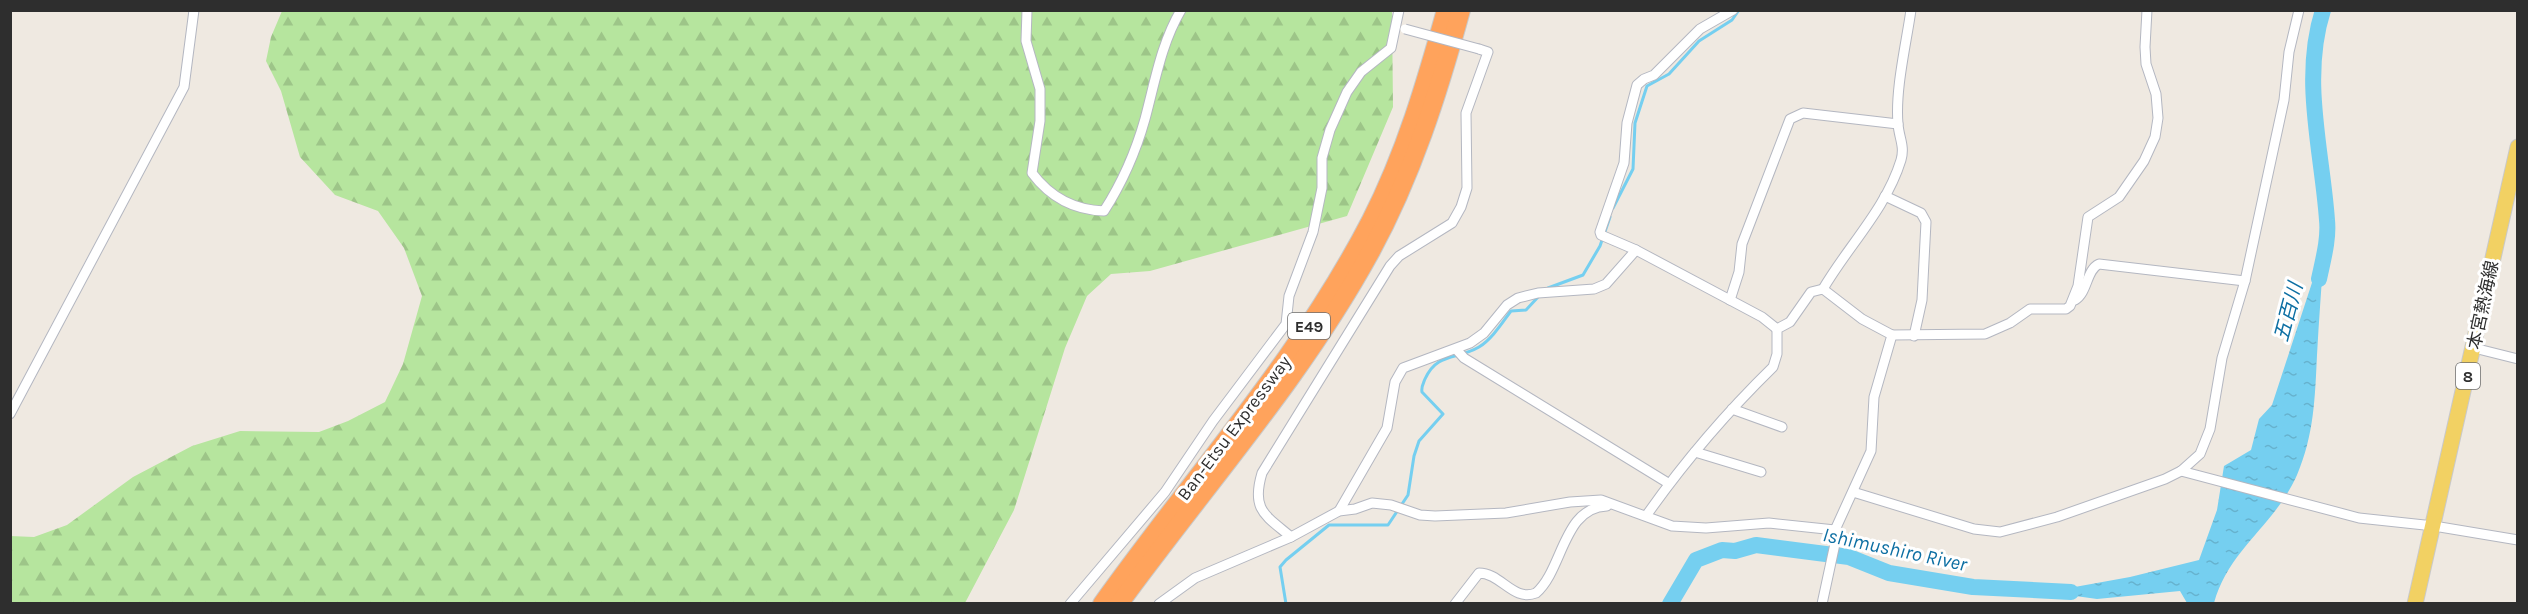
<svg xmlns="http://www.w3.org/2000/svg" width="2528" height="614" font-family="Karla,'Noto Sans JP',sans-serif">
	<defs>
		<pattern id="forest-firs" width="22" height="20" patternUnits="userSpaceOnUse" patternTransform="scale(1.5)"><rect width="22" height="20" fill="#b6e59e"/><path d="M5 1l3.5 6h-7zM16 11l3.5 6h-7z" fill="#9dc588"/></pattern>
		<pattern id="water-ripples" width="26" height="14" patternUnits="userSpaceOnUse" patternTransform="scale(1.5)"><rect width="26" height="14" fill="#75cff0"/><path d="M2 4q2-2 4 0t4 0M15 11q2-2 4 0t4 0" fill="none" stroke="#66b2ce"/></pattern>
	</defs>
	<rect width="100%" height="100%" fill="#efe9e1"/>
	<path fill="url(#forest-firs)" d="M282 11H1392L1393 107 1347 216 1150 271 1111 274 1087 296 1065 348 1014 510 965 603H11L10 536 34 537 67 525 133 477 192 446 240 431 319 432 348 421 385 402 403 364 422 296 404 248 378 211 335 195 300 157 281 91 266 61 271 37Z"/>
	<path fill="url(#water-ripples)" d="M2324 246C2322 282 2319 318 2317 355 2315 398 2314 435 2297 475 2275 525 2229 549 2214 603H2187L2180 591 2097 599 2047 592 2130 577 2199 560 2217 510 2224 466 2251 450 2259 419 2272 405Z"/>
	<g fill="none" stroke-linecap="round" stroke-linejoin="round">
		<g stroke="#75cff0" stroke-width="3">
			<path d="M1613 208 1633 169 1635 123 1647 86 1669 74 1699 41 1732 20 1739 10"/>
			<path d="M1548 288 1583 275 1600 246 1610 217"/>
			<path d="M1286 604 1280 567 1286 560 1329 525H1388L1408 495 1414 456 1419 441 1443 414 1422 392C1421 387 1423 384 1425 379 1437 352 1457 360 1479 347 1492 339 1502 323 1511 311L1526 310 1539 296"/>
		</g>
		<g stroke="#75cff0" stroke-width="16">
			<path d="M2319 279C2323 260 2329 239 2327 220 2322 150 2301 79 2323 10"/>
			<path d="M1670 604 1696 560 1722 550 1735 551 1756 545 1849 557 1889 573 1973 587 2071 592"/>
		</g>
		<defs>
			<g id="street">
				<path d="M1027 10 1026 41 1040 89V121L1032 173C1050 197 1074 210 1104 211 1122 183 1136 151 1145 119 1155 82 1161 44 1181 10"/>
				<path d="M1733 10 1700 29 1654 75 1644 79 1637 85 1627 123 1624 163 1600 232 1601 235 1636 250 1762 317 1777 329"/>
				<path d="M1885 196 1921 213 1926 222 1922 300 1914 336"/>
				<path d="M1823 289C1848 246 1886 209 1901 160 1905 146 1899 138 1898 124 1895 90 1906 45 1911 10"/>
				<path d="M1730 300 1739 272 1742 244 1790 119 1803 113 1898 124"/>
				<path d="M2075 300C2088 292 2086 270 2099 264L2245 281"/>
				<path d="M1892 335 1985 334 2010 323 2030 309H2066L2070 306 2078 286 2088 217 2119 197 2144 161 2155 137 2158 118 2156 94 2146 64 2145 47 2147 10"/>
				<path d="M2474 348 2518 359"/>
				<path d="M1456 349 1464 358 1668 483"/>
				<path d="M1732 409 1782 427"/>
				<path d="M10 414 184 87 194 10"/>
				<path d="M1695 452 1761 472"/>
				<path d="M2181 471 2359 518 2434 526 2518 540"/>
				<path d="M1853 492 1974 529 2000 532 2057 517 2165 479 2181 471 2200 454 2210 429 2222 358 2245 281 2284 100 2289 52 2299 10"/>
				<path d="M1339 511 1387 428 1395 382 1403 368 1470 343 1484 333 1507 305 1518 298 1538 293 1594 289 1606 284 1636 250"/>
				<path d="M1291 537C1265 515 1251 510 1262 473L1390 266 1399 256 1452 223 1461 207 1467 188 1466 113 1488 52 1479 49"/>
				<path d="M1070 604 1165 492 1213 421 1286 324 1289 296 1313 232 1322 188V158L1330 130 1347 92 1361 72 1391 48 1399 10"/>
				<path d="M1159 604 1195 578 1291 537 1339 511 1355 509 1372 503 1391 505 1420 515 1435 516 1506 513 1570 502 1601 500 1672 526 1706 528 1769 523 1835 530 1871 451 1874 397 1892 335 1862 319 1823 289 1811 292 1790 322 1777 329V354L1773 367C1726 413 1684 462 1646 516"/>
				<path d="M1455 604 1479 573C1501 573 1513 602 1536 593 1563 570 1563 507 1607 506"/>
				<path d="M1822 604 1836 539 1835 530"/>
			</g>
			<path id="primary" d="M2415 604 2518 147"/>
			<g id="highway">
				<path d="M1102 604C1193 476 1299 360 1371 220 1405 154 1426 82 1446 10"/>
				<path d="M1119 604C1204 487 1301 379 1370 253 1412 176 1438 94 1461 10"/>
			</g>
		</defs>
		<use href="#street" stroke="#b4b7c1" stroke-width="11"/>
		<use href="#primary" stroke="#c9c9c9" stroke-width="17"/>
		<use href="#highway" stroke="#c9c9c9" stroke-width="20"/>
		<use href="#street" stroke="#fff" stroke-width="9"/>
		<use href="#primary" stroke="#f2d163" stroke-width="15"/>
		<use href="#highway" stroke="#ffa35c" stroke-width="18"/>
		<defs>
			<path id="street-bridge" d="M1405 29 1479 49"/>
		</defs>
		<use href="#street-bridge" stroke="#b4b7c1" stroke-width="11" stroke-linecap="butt"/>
		<use href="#street-bridge" stroke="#fff" stroke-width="9"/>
	</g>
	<g text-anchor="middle" stroke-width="6" stroke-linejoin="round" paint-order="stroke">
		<g fill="#fff" stroke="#6d6d6d" stroke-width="1.5">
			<rect x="1288" y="313" width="42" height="26" rx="4.5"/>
			<rect x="2456" y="363" width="24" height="26" rx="4.5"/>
		</g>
		<g font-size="16" font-weight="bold" fill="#2e2e2e">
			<text x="1309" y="332">E49</text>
			<text x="2468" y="382">8</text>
		</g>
		<g font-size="18" fill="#2e2e2e" stroke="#fff">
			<text transform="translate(2483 305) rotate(-78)" y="6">本宮熱海線</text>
			<text transform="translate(1234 428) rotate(-53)" y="6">Ban-Etsu Expressway</text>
		</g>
		<g font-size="20" font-style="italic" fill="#0d6fa3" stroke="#fff">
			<text transform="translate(2288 312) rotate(-75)" y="7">五百川</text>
			<text transform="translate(1895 549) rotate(12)" y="7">Ishimushiro River</text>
		</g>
	</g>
	<rect width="2528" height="614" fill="none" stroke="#2e2e2e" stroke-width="24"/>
</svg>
